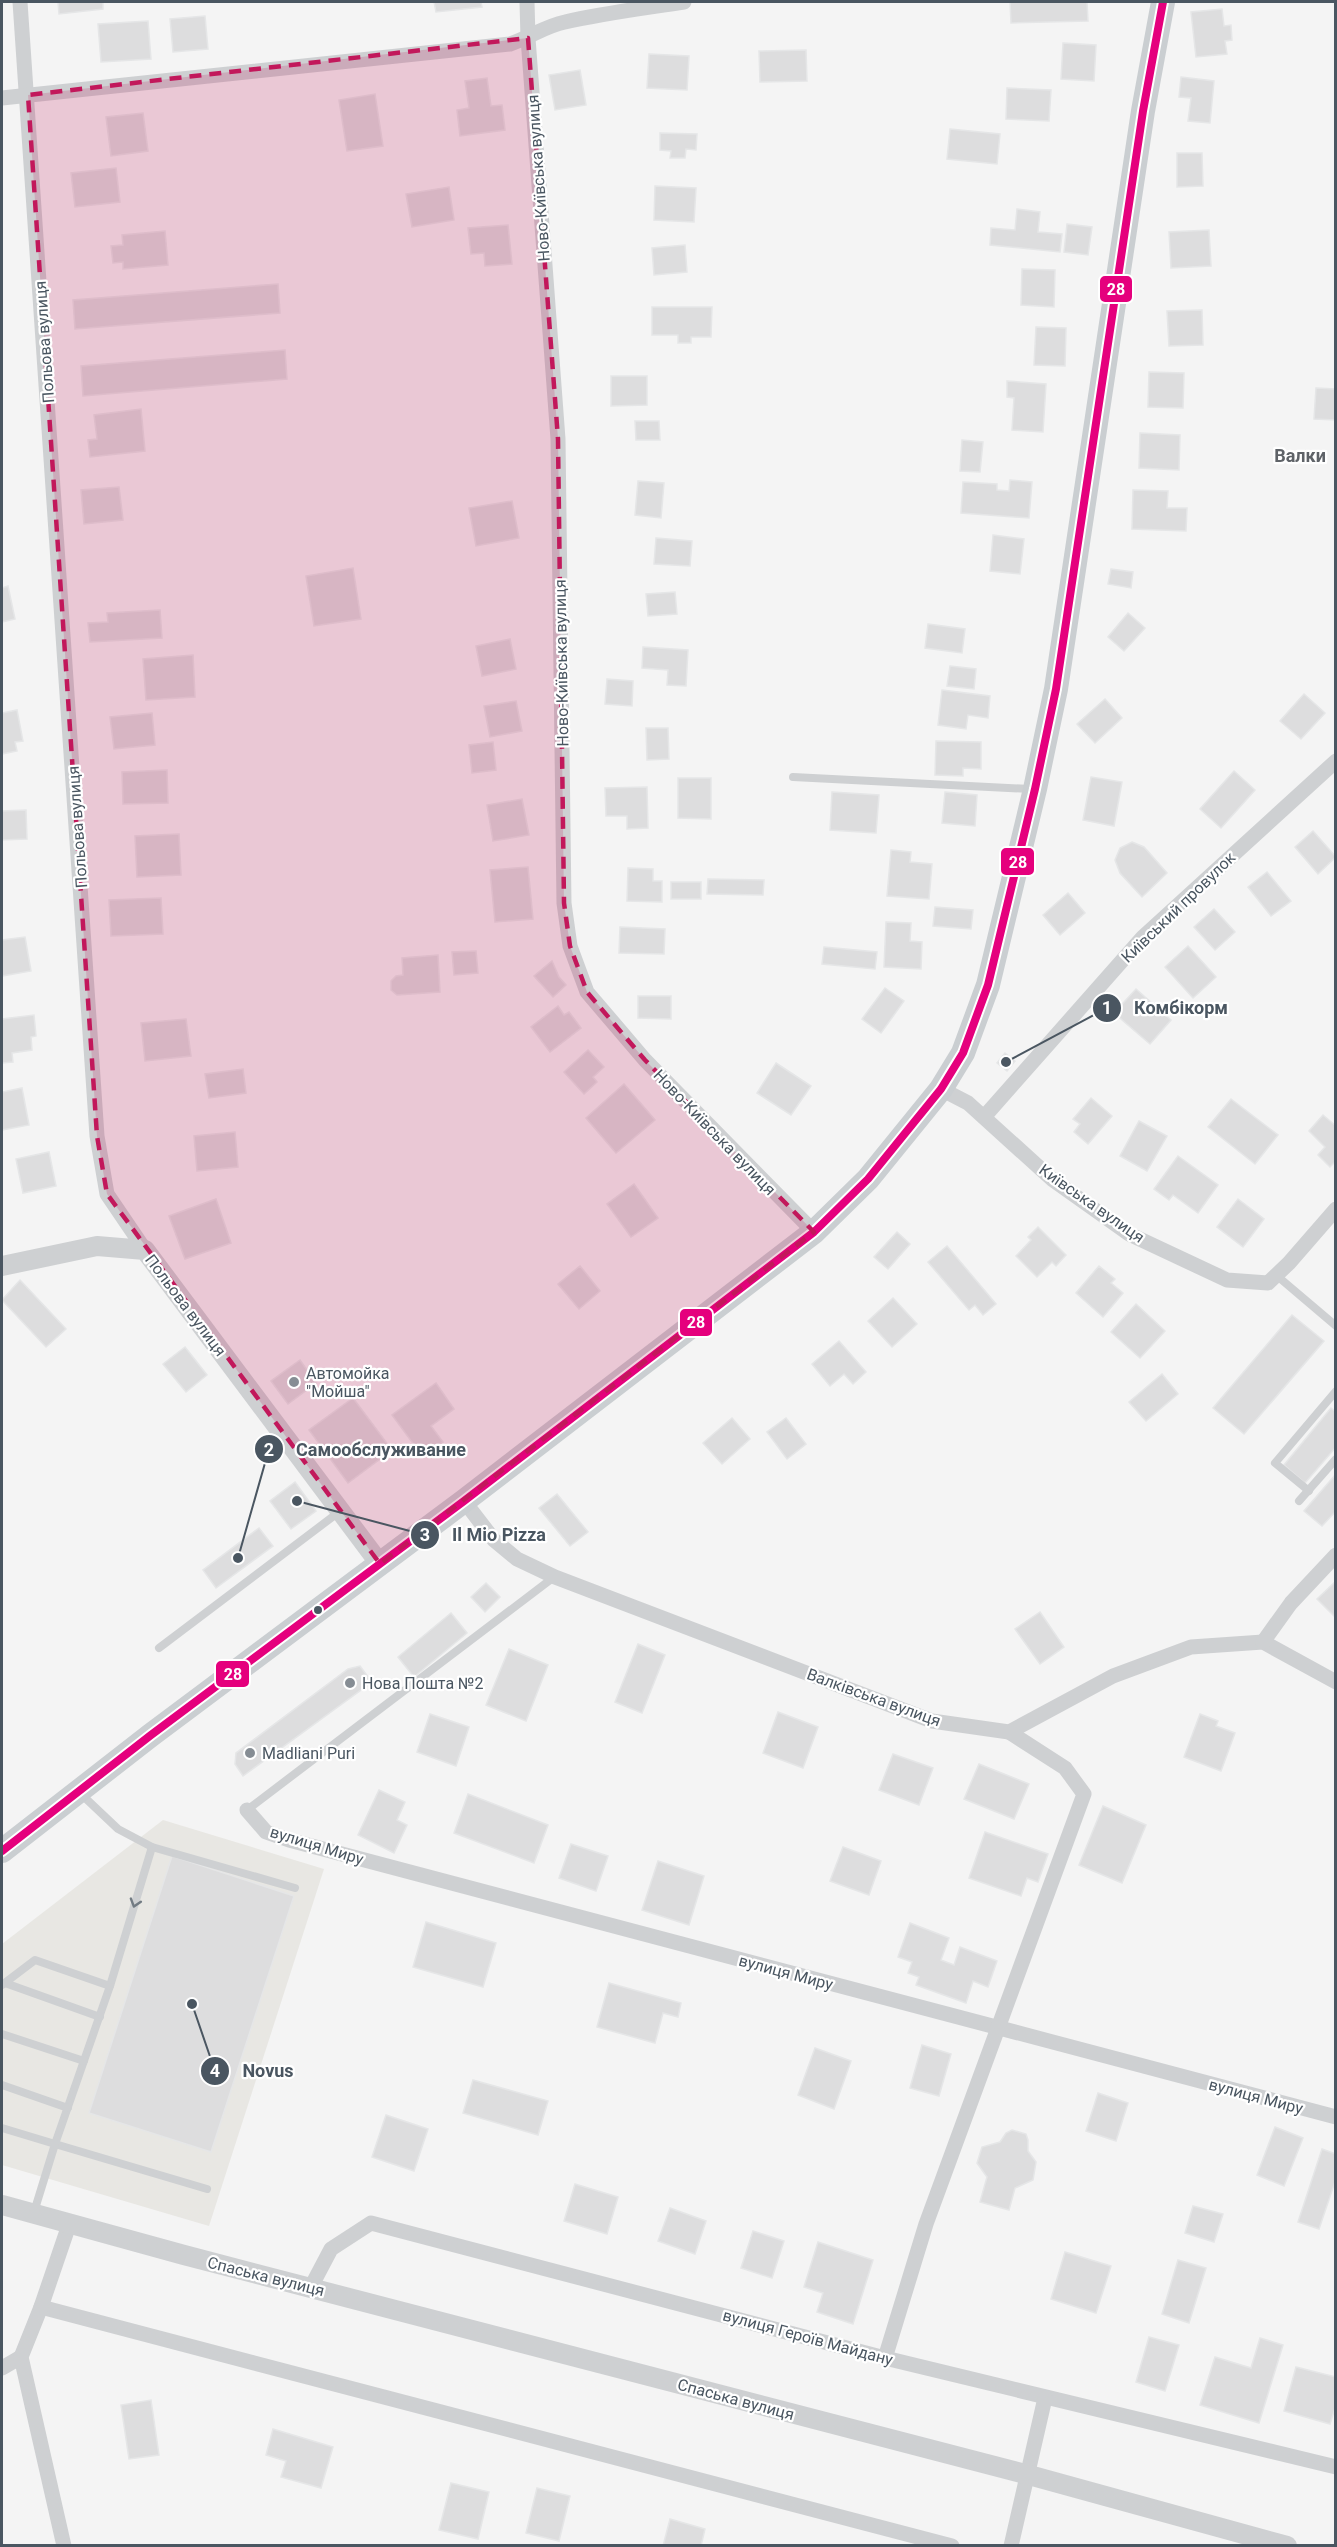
<svg xmlns="http://www.w3.org/2000/svg" width="1337" height="2547" font-family="Roboto,sans-serif">
	<rect width="100%" height="100%" fill="#f4f4f4"/>
	<path fill="#e8e7e3" d="M163 1820 324 1869 209 2226 2 2165V1944Z"/>
	<g fill="#ddddde" stroke="#e5e6e7" stroke-width="1.5">
		<path d="M58 2H103V9L59 14Z"/>
		<path d="M434 2H481L482 7 436 12Z"/>
		<path d="M1010 2H1087L1088 21 1011 23Z"/>
		<path d="M1222 9 1224 26 1231 25 1232 40 1225 41 1227 54 1196 57 1191 12Z"/>
		<path d="M205 16 208 49 173 52 170 19Z"/>
		<path d="M148 21 151 59 101 62 98 24Z"/>
		<path d="M1063 43 1096 45 1094 81 1061 79Z"/>
		<path d="M806 50 807 81 760 82 759 51Z"/>
		<path d="M649 54 689 56 687 90 647 88Z"/>
		<path d="M580 70 586 105 555 110 549 75Z"/>
		<path d="M1181 77 1214 81 1210 123 1188 121 1191 98 1179 97Z"/>
		<path d="M487 78 491 106 502 105 505 130 460 136 457 110 469 108 465 81Z"/>
		<path d="M1007 88 1051 90 1049 121 1006 119Z"/>
		<path d="M375 94 383 146 347 151 339 100Z"/>
		<path d="M143 113 148 151 111 156 106 117Z"/>
		<path d="M950 129 1000 134 997 164 947 159Z"/>
		<path d="M660 133 697 134 696 150 686 149 685 158H670L671 151 660 150Z"/>
		<path d="M1177 153H1202L1203 186 1177 187Z"/>
		<path d="M116 168 120 202 75 207 71 173Z"/>
		<path d="M655 186 696 188 694 222 654 220Z"/>
		<path d="M449 187 454 220 412 227 406 194Z"/>
		<path d="M1017 209 1040 212 1038 232 1062 234 1060 252 990 245 991 228 1015 230Z"/>
		<path d="M1067 224 1092 227 1088 255 1064 252Z"/>
		<path d="M508 225 512 264 485 266 484 253 471 254 468 228Z"/>
		<path d="M1209 230 1211 266 1171 268 1169 232Z"/>
		<path d="M165 231 168 265 123 269V262L113 263 111 246 123 245 122 235Z"/>
		<path d="M685 245 687 272 654 275 652 248Z"/>
		<path d="M1022 269 1055 270 1054 307 1021 305Z"/>
		<path d="M278 284 280 313 75 329 73 300Z"/>
		<path d="M652 307H712L711 337H691V343H678V335H652Z"/>
		<path d="M1202 310 1203 345 1169 346 1167 311Z"/>
		<path d="M1036 327 1066 328 1065 366 1034 365Z"/>
		<path d="M285 350 287 379 83 396 81 366Z"/>
		<path d="M1149 372 1184 373 1183 408 1148 407Z"/>
		<path d="M611 376H647V405L611 406Z"/>
		<path d="M1007 381 1046 384 1043 432 1012 430 1014 398 1007 397Z"/>
		<path d="M1316 388 1336 389V420L1314 419Z"/>
		<path d="M141 409 145 451 90 457 88 440 97 439 94 415Z"/>
		<path d="M635 421H659L660 440H636Z"/>
		<path d="M1140 433 1180 435 1179 470 1139 468Z"/>
		<path d="M962 440 983 442 980 472 960 471Z"/>
		<path d="M1010 480 1032 482 1029 518 961 513 963 482 997 484V490L1009 491Z"/>
		<path d="M638 481 664 483 661 518 635 515Z"/>
		<path d="M119 487 123 520 84 524 81 490Z"/>
		<path d="M1133 490 1168 491 1167 508H1187L1186 531 1132 529Z"/>
		<path d="M512 501 519 538 476 546 469 508Z"/>
		<path d="M993 535 1024 539 1020 574 990 571Z"/>
		<path d="M656 538 692 541 690 566 654 564Z"/>
		<path d="M353 568 361 619 314 626 306 576Z"/>
		<path d="M1111 569 1133 572 1131 588 1108 584Z"/>
		<path d="M8 586 15 619 2 622V588Z"/>
		<path d="M675 592 677 614 648 616 646 594Z"/>
		<path d="M160 610 162 638 90 642 88 623 108 622 107 613Z"/>
		<path d="M1128 613 1145 628 1124 651 1108 637Z"/>
		<path d="M928 624 965 629 962 653 925 648Z"/>
		<path d="M510 639 516 669 482 676 476 646Z"/>
		<path d="M643 647 688 650 686 686 667 685 668 670 642 668Z"/>
		<path d="M193 655 195 697 146 700 143 659Z"/>
		<path d="M950 666 976 669 974 689 947 686Z"/>
		<path d="M607 679 633 681 632 706 605 704Z"/>
		<path d="M942 690 990 696 988 718 968 715 966 729 938 725Z"/>
		<path d="M1304 694 1325 713 1301 739 1280 721Z"/>
		<path d="M1105 699 1122 718 1095 743 1077 724Z"/>
		<path d="M516 701 522 731 490 737 484 706Z"/>
		<path d="M17 710 23 741 15 742 17 751 2 754V713Z"/>
		<path d="M152 713 155 745 114 749 110 717Z"/>
		<path d="M646 728H668L669 759 647 760Z"/>
		<path d="M936 741 981 742V769L963 768V776L935 775Z"/>
		<path d="M493 742 496 770 472 773 469 745Z"/>
		<path d="M167 770 168 803 123 804 122 772Z"/>
		<path d="M1234 771 1255 790 1221 828 1200 809Z"/>
		<path d="M1091 777 1122 782 1114 826 1083 820Z"/>
		<path d="M678 778H711V819L678 818Z"/>
		<path d="M647 787 648 828 627 829V816H606L605 788Z"/>
		<path d="M832 792 879 795 876 833 830 830Z"/>
		<path d="M945 792 977 795 975 826 942 823Z"/>
		<path d="M522 799 529 835 493 841 487 805Z"/>
		<path d="M26 810 27 839 2 840V811Z"/>
		<path d="M1313 831 1336 857 1318 874 1295 847Z"/>
		<path d="M179 834 181 875 137 877 135 836Z"/>
		<path d="M1132 842 1144 847 1167 873 1142 897 1120 873 1115 860 1120 848Z"/>
		<path d="M891 850 911 852 910 862 932 864 929 899 887 896Z"/>
		<path d="M528 867 533 919 495 922 490 870Z"/>
		<path d="M628 868 653 869V881H662V902L627 901Z"/>
		<path d="M1267 872 1291 901 1271 916 1248 887Z"/>
		<path d="M708 879 764 880 763 895 707 894Z"/>
		<rect x="671" y="882" width="30" height="17"/>
		<path d="M1068 893 1085 913 1060 935 1043 915Z"/>
		<path d="M161 898 163 934 111 936 109 900Z"/>
		<path d="M935 907 973 910 971 929 933 926Z"/>
		<path d="M1214 909 1235 932 1215 950 1194 927Z"/>
		<path d="M886 922 911 923 910 941 922 942 921 969 884 967Z"/>
		<path d="M620 927 665 929 664 954 619 953Z"/>
		<path d="M25 937 31 971 2 976V940Z"/>
		<path d="M1188 946 1216 977 1193 998 1165 967Z"/>
		<path d="M824 947 877 952 875 969 822 964Z"/>
		<path d="M476 951 478 973 454 975 452 952Z"/>
		<path d="M438 955 440 992 397 995 391 990V981L396 976 403 975 402 958Z"/>
		<path d="M552 961 559 977 566 985 553 997 534 976Z"/>
		<path d="M885 988 904 1001 881 1033 862 1019Z"/>
		<path d="M1136 989 1171 1020 1150 1044 1114 1013Z"/>
		<path d="M638 996H671V1019L638 1018Z"/>
		<path d="M558 1006 564 1015 569 1012 581 1028 550 1052 531 1027Z"/>
		<path d="M34 1015 36 1036 31 1037 32 1050 12 1053 13 1062 2 1063V1019Z"/>
		<path d="M186 1019 191 1056 145 1061 141 1023Z"/>
		<path d="M588 1050 604 1067 593 1077 597 1082 584 1094 564 1072Z"/>
		<path d="M1005 1053 1015 1061 1007 1071 997 1063Z"/>
		<path d="M776 1063 811 1086 791 1115 757 1093Z"/>
		<path d="M243 1069 246 1093 209 1098 205 1074Z"/>
		<path d="M624 1084 655 1120 616 1153 586 1118Z"/>
		<path d="M22 1088 29 1125 2 1130V1092Z"/>
		<path d="M1091 1098 1112 1116 1088 1144 1074 1132 1080 1124 1073 1119Z"/>
		<path d="M1231 1099 1278 1135 1255 1164 1208 1127Z"/>
		<path d="M1323 1115 1336 1126V1161L1330 1167 1318 1155 1325 1147 1309 1131Z"/>
		<path d="M1139 1121 1167 1136 1147 1171 1120 1156Z"/>
		<path d="M235 1132 238 1167 197 1171 194 1136Z"/>
		<path d="M49 1152 56 1186 23 1193 16 1159Z"/>
		<path d="M1178 1156 1218 1185 1198 1213 1173 1195 1169 1200 1154 1189Z"/>
		<path d="M634 1184 658 1218 631 1237 607 1204Z"/>
		<path d="M216 1199 231 1243 185 1259 169 1216Z"/>
		<path d="M1238 1199 1264 1219 1243 1247 1217 1227Z"/>
		<path d="M1038 1227 1066 1255 1056 1266 1052 1262 1037 1277 1016 1256 1031 1240 1028 1237Z"/>
		<path d="M897 1232 910 1244 888 1269 874 1257Z"/>
		<path d="M947 1246 996 1304 983 1315 975 1305 969 1310 928 1262Z"/>
		<path d="M580 1266 600 1291 579 1309 558 1284Z"/>
		<path d="M1099 1266 1115 1279 1111 1283 1123 1293 1103 1317 1076 1293Z"/>
		<path d="M20 1280 66 1329 46 1347 2 1300Z"/>
		<path d="M893 1298 917 1324 892 1347 868 1321Z"/>
		<path d="M1136 1304 1165 1331 1140 1358 1111 1332Z"/>
		<path d="M1292 1315 1324 1341 1244 1434 1213 1408Z"/>
		<path d="M839 1341 866 1372 853 1384 844 1374 830 1386 812 1364Z"/>
		<path d="M185 1347 207 1375 186 1392 163 1364Z"/>
		<path d="M300 1360 316 1383 288 1404 271 1381Z"/>
		<path d="M1162 1374 1178 1394 1146 1421 1129 1402Z"/>
		<path d="M436 1383 454 1409 431 1426 443 1442 423 1457 392 1415Z"/>
		<path d="M353 1398 392 1450 348 1483 309 1430Z"/>
		<path d="M1331 1408 1336 1412V1447L1305 1483 1284 1465Z"/>
		<path d="M732 1418 750 1439 722 1464 703 1443Z"/>
		<path d="M786 1418 806 1444 787 1459 767 1432Z"/>
		<path d="M1336 1474V1511L1322 1526 1304 1511Z"/>
		<path d="M295 1482 316 1511 291 1529 270 1501Z"/>
		<path d="M557 1494 588 1532 570 1546 539 1508Z"/>
		<path d="M259 1528 273 1546 216 1588 203 1570Z"/>
		<path d="M1336 1581V1618L1317 1599Z"/>
		<path d="M486 1583 500 1597 485 1612 471 1597Z"/>
		<path d="M1040 1612 1064 1647 1040 1664 1015 1629Z"/>
		<path d="M451 1613 467 1633 414 1677 398 1657Z"/>
		<path d="M638 1644 665 1655 642 1713 615 1702Z"/>
		<path d="M509 1649 548 1665 526 1721 486 1705Z"/>
		<path d="M360 1666 372 1682 243 1776 235 1764 236 1753 348 1669Z"/>
		<path d="M778 1712 818 1727 803 1768 763 1753Z"/>
		<path d="M430 1714 469 1727 456 1766 417 1752Z"/>
		<path d="M1200 1714 1218 1721 1216 1726 1235 1733 1221 1771 1184 1757Z"/>
		<path d="M893 1754 933 1768 919 1805 879 1790Z"/>
		<path d="M979 1764 1029 1784 1014 1819 964 1799Z"/>
		<path d="M379 1790 405 1802 397 1820 407 1825 394 1853 358 1835Z"/>
		<path d="M468 1794 548 1825 534 1863 454 1833Z"/>
		<path d="M1103 1806 1146 1825 1122 1883 1079 1865Z"/>
		<path d="M985 1832 1048 1854 1038 1882 1027 1878 1021 1896 969 1878Z"/>
		<path d="M571 1844 608 1856 596 1891 559 1878Z"/>
		<path d="M843 1847 881 1861 869 1895 830 1881Z"/>
		<path d="M172 1856 294 1896 211 2152 89 2113Z"/>
		<path d="M658 1861 704 1876 689 1925 642 1910Z"/>
		<path d="M426 1922 496 1943 483 1987 413 1967Z"/>
		<path d="M910 1923 949 1938 941 1960 954 1965 960 1947 997 1961 988 1987 973 1981 966 2003 916 1985 919 1977 908 1973 912 1962 898 1957Z"/>
		<path d="M609 1983 681 2003 678 2017 663 2013 655 2043 597 2027Z"/>
		<path d="M922 2045 951 2054 939 2096 910 2088Z"/>
		<path d="M815 2048 851 2061 834 2109 798 2095Z"/>
		<path d="M473 2080 548 2101 538 2135 463 2113Z"/>
		<path d="M1098 2093 1128 2103 1116 2141 1086 2131Z"/>
		<path d="M386 2115 428 2129 414 2171 372 2157Z"/>
		<path d="M1275 2127 1303 2138 1284 2186 1257 2175Z"/>
		<path d="M1012 2130 1026 2134 1028 2140V2151L1036 2162 1033 2180 1015 2188 1009 2210 980 2202 987 2177 977 2163 982 2147 1000 2142 1006 2133Z"/>
		<path d="M1322 2149 1336 2154V2179L1319 2229 1298 2222Z"/>
		<path d="M575 2184 618 2197 607 2234 564 2221Z"/>
		<path d="M1193 2206 1223 2214 1214 2242 1185 2233Z"/>
		<path d="M670 2208 706 2221 695 2254 658 2241Z"/>
		<path d="M753 2231 784 2241 772 2278 741 2268Z"/>
		<path d="M818 2242 873 2260 853 2324 817 2312 823 2293 804 2287Z"/>
		<path d="M1065 2252 1111 2266 1096 2313 1051 2299Z"/>
		<path d="M1178 2260 1206 2268 1189 2323 1162 2314Z"/>
		<path d="M1149 2337 1179 2345 1165 2391 1136 2382Z"/>
		<path d="M1260 2338 1283 2345 1259 2423 1200 2405 1215 2357 1251 2368Z"/>
		<path d="M1296 2367 1336 2377V2405L1330 2424 1284 2411Z"/>
		<path d="M151 2400 159 2455 129 2459 121 2405Z"/>
		<path d="M273 2429 333 2447 321 2488 281 2477 286 2461 266 2455Z"/>
		<path d="M451 2483 489 2492 478 2539 439 2530Z"/>
		<path d="M537 2488 570 2496 559 2541 526 2533Z"/>
		<path d="M670 2519 705 2529 701 2546H663Z"/>
	</g>
	<g fill="none" stroke-linecap="round" stroke-linejoin="round">
		<g stroke="#ced0d2" stroke-width="8">
			<path d="M793 777 1030 789"/>
			<path d="M1276 1275 1336 1326"/>
			<path d="M1309 1491 1275 1463 1336 1391"/>
			<path d="M1299 1501 1336 1459"/>
			<path d="M159 1648 339 1512"/>
			<path d="M81 1794 118 1829 152 1847 295 1888"/>
			<path d="M247 1810 554 1577"/>
			<path d="M152 1847 110 1986 55 2144 207 2189"/>
			<path d="M5 1983 100 2017"/>
			<path d="M2 1985 35 1960 110 1986"/>
			<path d="M2 2034 84 2061"/>
			<path d="M2 2085 68 2108"/>
			<path d="M2 2128 55 2144 34 2212"/>
		</g>
		<g stroke="#ced0d2" stroke-width="15">
			<path d="M20 2 97 1136 107 1194 145 1250"/>
			<path d="M527 2 528 38 558 439 564 903 570 946 587 992 645 1060 814 1232"/>
			<path d="M2 98 510 44C529 38 545 26 565 22 604 13 645 8 684 2"/>
			<path d="M941 1089 968 1103 1053 1180 1129 1234 1227 1280 1268 1283 1289 1263 1336 1209"/>
			<path d="M984 1117 1143 937 1336 761"/>
			<path d="M464 1501 494 1540 517 1559 555 1577 932 1721 1009 1732 1113 1676 1191 1647 1263 1642 1336 1682"/>
			<path d="M1263 1642 1291 1603 1336 1555"/>
			<path d="M247 1810 266 1832 289 1840 1336 2117"/>
			<path d="M311 2287 331 2249 371 2223 885 2358 1336 2467"/>
			<path d="M41 2307 952 2546"/>
			<path d="M885 2358 926 2224 1084 1794 1065 1768 1009 1732"/>
			<path d="M2 2368 21 2357"/>
			<path d="M64 2546 21 2357 41 2307 70 2222"/>
			<path d="M1011 2546 1045 2398"/>
		</g>
		<g stroke="#ced0d2" stroke-width="20">
			<path d="M2 1266 97 1246 145 1250 380 1564"/>
			<path d="M2 2205 184 2255 1029 2475 1287 2546"/>
		</g>
		<path stroke="#caced1" stroke-width="24" d="M2 1851 151 1735 464 1501 814 1232 868 1179 941 1089 963 1053 988 985 1035 789 1056 689 1143 111 1163 2"/>
		<defs>
			<path id="bus-1" d="M2 1851 151 1735 464 1501 814 1232 868 1179 941 1089 963 1053 988 985 1035 789 1056 689 1143 111 1163 2"/>
		</defs>
		<use href="#bus-1" stroke="#fff" stroke-width="12"/>
		<use href="#bus-1" stroke="#e5007d" stroke-width="8"/>
	</g>
	<defs><path id="oneway-chevron" d="M-2-3.5L2.5 0L-2 3.5" fill="none" stroke-width="1.6" stroke-linecap="round" stroke-linejoin="round" transform="scale(1.5)"/></defs>
	<use stroke="#727b83" href="#oneway-chevron" transform="translate(135 1903) rotate(107)"/>
	<path fill="#c2185b" fill-opacity="0.2" stroke="#c2185b" stroke-width="4.5" stroke-dasharray="12 8" stroke-linejoin="round" d="M528 38 558 439 564 903 570 946 587 992 645 1060 814 1232 380 1564 107 1194 97 1136 28 95Z"/>
	<g fill="#868d94" stroke="#fff" stroke-width="2">
		<circle cx="294" cy="1382" r="6"/>
		<circle cx="350" cy="1683" r="6"/>
		<circle cx="250" cy="1753" r="6"/>
	</g>
	<circle fill="#4a5661" stroke="#fff" stroke-width="2" cx="318" cy="1610" r="5"/>
	<g text-anchor="middle" stroke-width="4.5" stroke-linejoin="round" paint-order="stroke">
		<g font-size="16" fill="#4a5661" stroke="#fff">
			<text transform="translate(538 178) rotate(-94)" y="6">Ново-Київська вулиця</text>
			<text transform="translate(44 342) rotate(-94)" y="6">Польова вулиця</text>
			<text transform="translate(561 663) rotate(-91)" y="6">Ново-Київська вулиця</text>
			<text transform="translate(77 827) rotate(-94)" y="6">Польова вулиця</text>
			<text transform="translate(1178 907) rotate(-44)" y="6">Київський провулок</text>
			<text transform="translate(715 1132) rotate(46)" y="6">Ново-Київська вулиця</text>
			<text transform="translate(1092 1203) rotate(35)" y="6">Київська вулиця</text>
			<text transform="translate(186 1305) rotate(53)" y="6">Польова вулиця</text>
			<text transform="translate(874 1697) rotate(20)" y="6">Валківська вулиця</text>
			<text transform="translate(317 1845) rotate(17)" y="6">вулиця Миру</text>
			<text transform="translate(786 1972) rotate(15)" y="6">вулиця Миру</text>
			<text transform="translate(1256 2096) rotate(15)" y="6">вулиця Миру</text>
			<text transform="translate(266 2276) rotate(14)" y="6">Спаська вулиця</text>
			<text transform="translate(808 2337) rotate(15)" y="6">вулиця Героїв Майдану</text>
			<text transform="translate(736 2399) rotate(15)" y="6">Спаська вулиця</text>
		</g>
		<g font-size="16" fill="#4a5661" stroke="#fff" text-anchor="start">
			<text x="306" y="1379">Автомойка<tspan x="306" dy="18">"Мойша"</tspan></text>
			<text x="362" y="1689">Нова Пошта №2</text>
			<text x="262" y="1759">Madliani Puri</text>
		</g>
		<g font-size="18" font-weight="bold" fill="#5f6368" stroke="#fff">
			<text x="1300" y="462">Валки</text>
		</g>
	</g>
	<path fill="none" stroke="#4a5661" stroke-width="2" d="M1006 1062L1107 1008M238 1558L269 1449M297 1501L425 1535M192 2004L215 2071"/>
	<g fill="#4a5661" stroke="#fff" stroke-width="2">
		<circle cx="1006" cy="1062" r="6"/>
		<circle cx="238" cy="1558" r="6"/>
		<circle cx="297" cy="1501" r="6"/>
		<circle cx="192" cy="2004" r="6"/>
		<circle cx="1107" cy="1008" r="15"/>
		<circle cx="269" cy="1449" r="15"/>
		<circle cx="425" cy="1535" r="15"/>
		<circle cx="215" cy="2071" r="15"/>
	</g>
	<g font-size="18" text-anchor="middle" font-weight="bold" fill="#fff">
		<text x="1107" y="1014">1</text>
		<text x="269" y="1456">2</text>
		<text x="425" y="1541">3</text>
		<text x="215" y="2077">4</text>
	</g>
	<g font-size="18" text-anchor="middle" font-weight="bold" fill="#4a5661" stroke="#fff" stroke-width="4.5" stroke-linejoin="round" paint-order="stroke">
		<text x="1181" y="1014">Комбікорм</text>
		<text x="381" y="1456">Самообслуживание</text>
		<text x="499" y="1541">Il Mio Pizza</text>
		<text x="268" y="2077">Novus</text>
	</g>
	<g stroke="#fff" stroke-width="2">
		<rect x="1099" y="275" width="34" height="28" rx="6" fill="#e5007d"/>
		<rect x="1000" y="847" width="35" height="29" rx="6" fill="#e5007d"/>
		<rect x="679" y="1308" width="34" height="29" rx="6" fill="#e5007d"/>
		<rect x="215" y="1660" width="35" height="28" rx="6" fill="#e5007d"/>
	</g>
	<g font-size="16" text-anchor="middle" font-weight="bold" fill="#fff">
		<text x="1116" y="295">28</text>
		<text x="1018" y="868">28</text>
		<text x="696" y="1328">28</text>
		<text x="233" y="1680">28</text>
	</g>
	<rect width="1337" height="2547" fill="none" stroke="#4a5661" stroke-width="6"/>
</svg>
